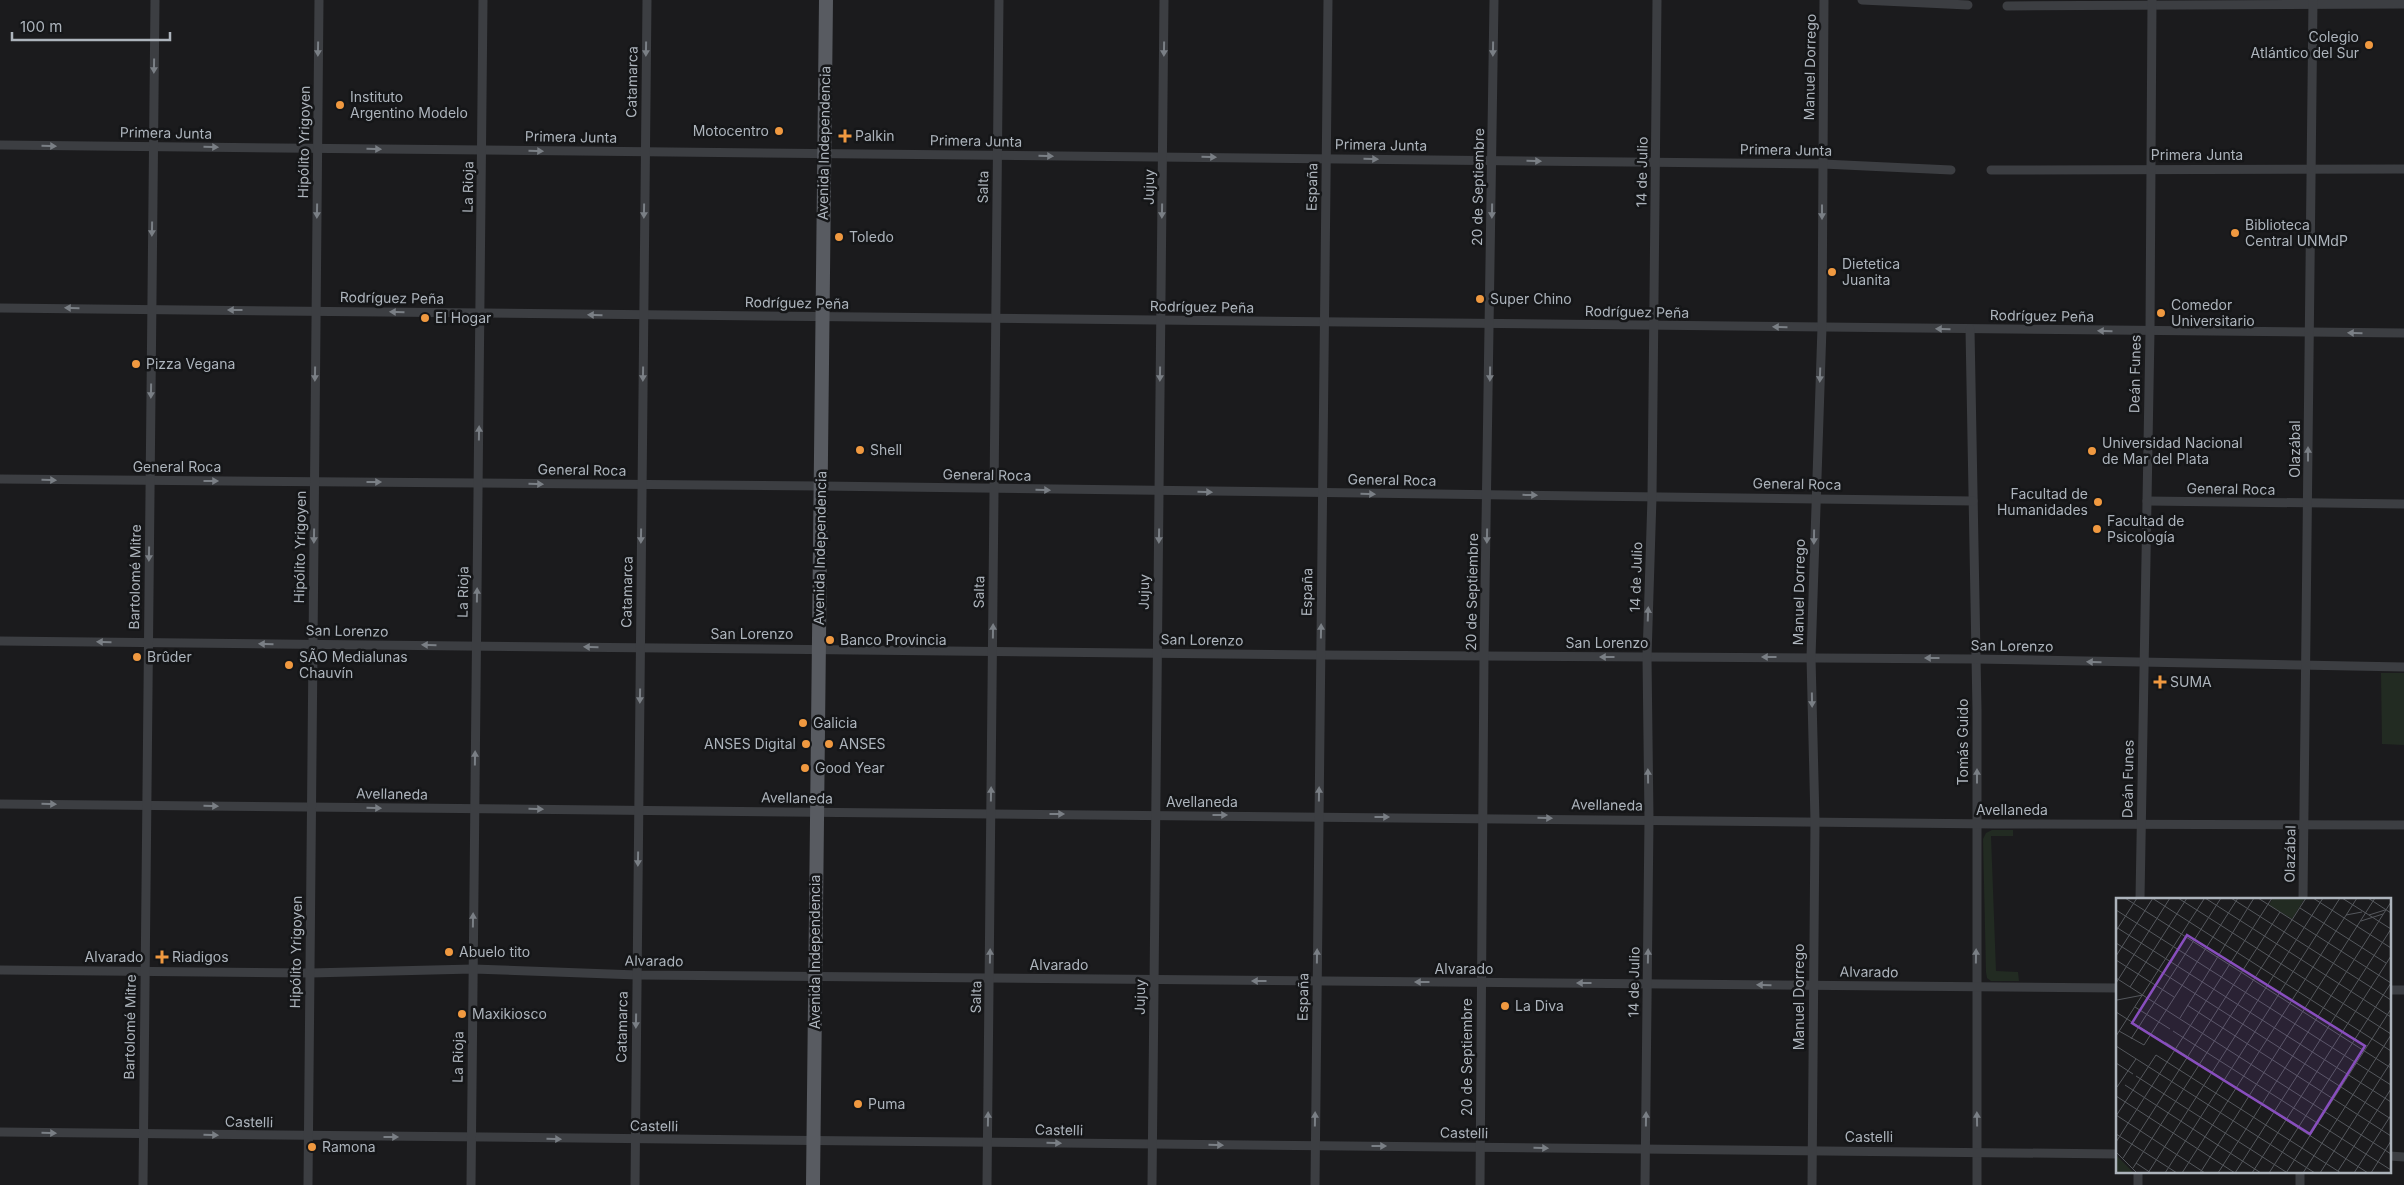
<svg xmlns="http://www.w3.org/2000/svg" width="2404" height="1185" font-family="Inter,sans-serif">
	<rect width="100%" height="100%" fill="#1b1b1d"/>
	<g fill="#222b22">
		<path d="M2381 673H2404V745L2382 744Z"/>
		<path d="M1992 830H2013V836H1991L1996 971 2018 972 2019 981H1991L1987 978 1986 972 1983 839 1986 833Z"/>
	</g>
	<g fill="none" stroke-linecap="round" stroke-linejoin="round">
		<g stroke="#3c3e42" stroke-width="9">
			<path d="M1862 0 1968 5"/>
			<path d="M2007 6 2404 4"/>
			<path d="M0 145 1823 164 1951 170"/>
			<path d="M1991 170 2404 169"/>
			<path d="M0 308 2404 333"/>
			<path d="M1970 329 1977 710V1185"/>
			<path d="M0 479 821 486 1973 501"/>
			<path d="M2147 501 2404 504"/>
			<path d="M0 641 1320 655 1976 659 2404 667"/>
			<path d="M0 804 1995 824 2404 825"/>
			<path d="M2140 899 2150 331 2152 0"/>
			<path d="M2303 899 2313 0"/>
			<path d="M0 970 310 973 473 969 637 975 2118 988"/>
			<path d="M2390 990H2404"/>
			<path d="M0 1132 2118 1154"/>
			<path d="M2390 1156 2404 1157"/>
			<path d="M143 1185 155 0"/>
			<path d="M308 1185 319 0"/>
			<path d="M471 1185 483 0"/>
			<path d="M635 1185 647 0"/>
			<path d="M987 1185 999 0"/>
			<path d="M1152 1185 1164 0"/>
			<path d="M1315 1185 1328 0"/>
			<path d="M1480 1185 1484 656 1494 0"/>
			<path d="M1645 1185 1649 819 1647 657 1652 497 1657 0"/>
			<path d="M1812 1185 1815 821 1811 657 1822 327 1824 0"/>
			<path d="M2138 1185V1171"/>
			<path d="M2300 1185V1171"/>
		</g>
		<path stroke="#585b61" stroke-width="14" d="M813 1185 826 0"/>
	</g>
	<defs><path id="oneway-solid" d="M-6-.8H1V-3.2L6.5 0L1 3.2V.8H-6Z" transform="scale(1.25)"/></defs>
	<g fill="#7a7f85">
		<use href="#oneway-solid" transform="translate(318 49) rotate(91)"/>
		<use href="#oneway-solid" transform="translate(646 49) rotate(91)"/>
		<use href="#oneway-solid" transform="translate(1164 49) rotate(91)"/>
		<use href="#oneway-solid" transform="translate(1493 49) rotate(91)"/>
		<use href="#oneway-solid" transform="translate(154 66) rotate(91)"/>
		<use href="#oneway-solid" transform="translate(49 146) rotate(1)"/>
		<use href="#oneway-solid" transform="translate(211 147) rotate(1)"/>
		<use href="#oneway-solid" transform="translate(374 149) rotate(1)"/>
		<use href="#oneway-solid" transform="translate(536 151) rotate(1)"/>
		<use href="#oneway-solid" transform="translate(1046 156) rotate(1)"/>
		<use href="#oneway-solid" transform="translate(1209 157) rotate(1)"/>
		<use href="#oneway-solid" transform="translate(1371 159) rotate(1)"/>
		<use href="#oneway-solid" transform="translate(1534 161) rotate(1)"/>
		<use href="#oneway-solid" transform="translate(317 211) rotate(91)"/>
		<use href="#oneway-solid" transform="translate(644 211) rotate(91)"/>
		<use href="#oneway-solid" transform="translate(1162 211) rotate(91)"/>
		<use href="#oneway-solid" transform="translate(1492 211) rotate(91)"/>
		<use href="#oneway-solid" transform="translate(1822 212) rotate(90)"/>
		<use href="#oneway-solid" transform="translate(152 229) rotate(91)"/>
		<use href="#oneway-solid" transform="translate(72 308) rotate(-179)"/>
		<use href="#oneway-solid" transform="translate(235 310) rotate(-180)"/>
		<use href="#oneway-solid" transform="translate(397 312) rotate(-179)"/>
		<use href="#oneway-solid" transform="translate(595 315) rotate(-179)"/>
		<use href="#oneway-solid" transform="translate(1780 327) rotate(-179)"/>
		<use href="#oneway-solid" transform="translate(1943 329) rotate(-179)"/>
		<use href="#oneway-solid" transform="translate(2105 331) rotate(-179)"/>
		<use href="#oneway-solid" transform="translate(2355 333) rotate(-179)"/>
		<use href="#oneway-solid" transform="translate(315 374) rotate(91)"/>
		<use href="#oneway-solid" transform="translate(643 374) rotate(91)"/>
		<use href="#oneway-solid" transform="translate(1160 374) rotate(91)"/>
		<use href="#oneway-solid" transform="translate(1490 374) rotate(91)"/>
		<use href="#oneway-solid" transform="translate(1820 375) rotate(92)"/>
		<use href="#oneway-solid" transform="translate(151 391) rotate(91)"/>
		<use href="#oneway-solid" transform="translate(479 433) rotate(-89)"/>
		<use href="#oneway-solid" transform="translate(2308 454) rotate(-90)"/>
		<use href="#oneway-solid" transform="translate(49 480) rotate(1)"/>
		<use href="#oneway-solid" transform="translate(211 481)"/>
		<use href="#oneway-solid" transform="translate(374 482)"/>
		<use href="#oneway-solid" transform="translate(536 484) rotate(1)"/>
		<use href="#oneway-solid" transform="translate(1043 490) rotate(1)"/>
		<use href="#oneway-solid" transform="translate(1205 492) rotate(1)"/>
		<use href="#oneway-solid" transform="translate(1368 494) rotate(1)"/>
		<use href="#oneway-solid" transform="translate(1530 495) rotate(1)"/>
		<use href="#oneway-solid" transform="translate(314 536) rotate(91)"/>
		<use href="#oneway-solid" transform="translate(641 536) rotate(91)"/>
		<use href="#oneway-solid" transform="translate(1159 536) rotate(91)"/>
		<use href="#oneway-solid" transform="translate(1487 536) rotate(91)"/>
		<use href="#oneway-solid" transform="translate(1814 537) rotate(91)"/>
		<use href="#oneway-solid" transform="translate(149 554) rotate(91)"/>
		<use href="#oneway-solid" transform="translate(477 595) rotate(-89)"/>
		<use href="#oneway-solid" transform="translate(1648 614) rotate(-88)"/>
		<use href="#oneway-solid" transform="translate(993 631) rotate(-89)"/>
		<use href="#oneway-solid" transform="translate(1321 631) rotate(-89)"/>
		<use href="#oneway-solid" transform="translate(104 642) rotate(-179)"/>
		<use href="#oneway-solid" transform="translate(266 644) rotate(-179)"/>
		<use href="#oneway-solid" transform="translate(429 645) rotate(-179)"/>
		<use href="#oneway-solid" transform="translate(591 647) rotate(-179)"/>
		<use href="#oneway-solid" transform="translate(1607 657) rotate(-180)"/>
		<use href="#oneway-solid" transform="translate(1769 657) rotate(-180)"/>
		<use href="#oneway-solid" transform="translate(1932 658) rotate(-180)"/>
		<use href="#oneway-solid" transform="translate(2094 662) rotate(-178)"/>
		<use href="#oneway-solid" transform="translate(640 696) rotate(91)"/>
		<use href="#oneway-solid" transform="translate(1812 700) rotate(89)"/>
		<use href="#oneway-solid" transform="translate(475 758) rotate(-89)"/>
		<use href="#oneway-solid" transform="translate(1648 776) rotate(-91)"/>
		<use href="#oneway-solid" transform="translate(1977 776) rotate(-90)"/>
		<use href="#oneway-solid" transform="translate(991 794) rotate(-89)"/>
		<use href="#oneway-solid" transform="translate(1319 794) rotate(-89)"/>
		<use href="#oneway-solid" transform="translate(49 804) rotate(1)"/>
		<use href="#oneway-solid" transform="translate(211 806) rotate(1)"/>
		<use href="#oneway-solid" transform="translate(374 808) rotate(1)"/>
		<use href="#oneway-solid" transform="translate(536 809) rotate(1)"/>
		<use href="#oneway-solid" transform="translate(1057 814)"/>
		<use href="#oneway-solid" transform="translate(1220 815)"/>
		<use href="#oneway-solid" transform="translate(1382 817)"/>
		<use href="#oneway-solid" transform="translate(1545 818) rotate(1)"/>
		<use href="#oneway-solid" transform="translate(638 859) rotate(91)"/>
		<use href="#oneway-solid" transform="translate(473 920) rotate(-89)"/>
		<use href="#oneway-solid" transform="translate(990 956) rotate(-89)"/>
		<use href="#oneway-solid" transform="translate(1317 956) rotate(-89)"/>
		<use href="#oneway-solid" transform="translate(1648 956) rotate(-89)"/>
		<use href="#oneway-solid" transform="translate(1976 956) rotate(-89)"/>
		<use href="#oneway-solid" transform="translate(1259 981) rotate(-180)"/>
		<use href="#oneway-solid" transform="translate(1422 982) rotate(-180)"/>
		<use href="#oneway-solid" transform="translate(1584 983) rotate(-180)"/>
		<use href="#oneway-solid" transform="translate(1764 985) rotate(-179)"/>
		<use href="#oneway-solid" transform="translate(636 1021) rotate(91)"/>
		<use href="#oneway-solid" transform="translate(988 1119) rotate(-89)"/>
		<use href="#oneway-solid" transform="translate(1315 1119) rotate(-89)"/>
		<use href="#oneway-solid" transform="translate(1646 1119) rotate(-89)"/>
		<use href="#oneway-solid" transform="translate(1977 1119) rotate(-91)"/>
		<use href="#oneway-solid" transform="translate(49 1133) rotate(1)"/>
		<use href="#oneway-solid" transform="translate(211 1135) rotate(1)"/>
		<use href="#oneway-solid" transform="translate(391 1137)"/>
		<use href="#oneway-solid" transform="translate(554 1139) rotate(1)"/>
		<use href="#oneway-solid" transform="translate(1054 1143) rotate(1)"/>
		<use href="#oneway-solid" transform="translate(1216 1145) rotate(1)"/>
		<use href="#oneway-solid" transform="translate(1379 1146)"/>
		<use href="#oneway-solid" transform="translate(1541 1148) rotate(1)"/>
	</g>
	<g fill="#f09940" stroke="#151618" stroke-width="2">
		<circle cx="2369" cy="45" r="5"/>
		<circle cx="340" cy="105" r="5"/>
		<circle cx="779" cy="131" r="5"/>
		<path d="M842.5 128.5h5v5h5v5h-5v5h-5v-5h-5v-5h5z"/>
		<circle cx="2235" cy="233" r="5"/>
		<circle cx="839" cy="237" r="5"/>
		<circle cx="1832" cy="272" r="5"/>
		<circle cx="1480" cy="299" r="5"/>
		<circle cx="2161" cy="313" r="5"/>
		<circle cx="425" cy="318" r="5"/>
		<circle cx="136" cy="364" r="5"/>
		<circle cx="860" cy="450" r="5"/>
		<circle cx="2092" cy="451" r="5"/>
		<circle cx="2098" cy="502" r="5"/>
		<circle cx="2097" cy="529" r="5"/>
		<circle cx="830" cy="640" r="5"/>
		<circle cx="137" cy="657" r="5"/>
		<circle cx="289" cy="665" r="5"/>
		<path d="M2157.5 674.5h5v5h5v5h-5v5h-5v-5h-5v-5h5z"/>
		<circle cx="803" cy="723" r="5"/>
		<circle cx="806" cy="744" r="5"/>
		<circle cx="829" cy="744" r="5"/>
		<circle cx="805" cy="768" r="5"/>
		<circle cx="449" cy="952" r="5"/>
		<path d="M159.5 949.5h5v5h5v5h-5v5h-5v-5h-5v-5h5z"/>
		<circle cx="1505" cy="1006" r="5"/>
		<circle cx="462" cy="1014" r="5"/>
		<circle cx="858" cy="1104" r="5"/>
		<circle cx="312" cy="1147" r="5"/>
	</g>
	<g text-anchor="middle" stroke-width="5" stroke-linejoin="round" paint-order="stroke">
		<g font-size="14" fill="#adb4bc" stroke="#151618" text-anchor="start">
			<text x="2359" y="42" text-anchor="end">Colegio<tspan x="2359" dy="16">Atlántico del Sur</tspan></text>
			<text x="350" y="102">Instituto<tspan x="350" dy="16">Argentino Modelo</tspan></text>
			<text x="769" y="136" text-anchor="end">Motocentro</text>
			<text x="855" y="141">Palkin</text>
			<text x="2245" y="230">Biblioteca<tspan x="2245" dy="16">Central UNMdP</tspan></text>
			<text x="849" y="242">Toledo</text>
			<text x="1842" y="269">Dietetica<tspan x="1842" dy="16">Juanita</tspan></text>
			<text x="1490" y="304">Super Chino</text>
			<text x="2171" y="310">Comedor<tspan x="2171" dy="16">Universitario</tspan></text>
			<text x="435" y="323">El Hogar</text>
			<text x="146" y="369">Pizza Vegana</text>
			<text x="2102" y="448">Universidad Nacional<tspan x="2102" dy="16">de Mar del Plata</tspan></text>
			<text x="870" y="455">Shell</text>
			<text x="2088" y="499" text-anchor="end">Facultad de<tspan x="2088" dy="16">Humanidades</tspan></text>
			<text x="2107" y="526">Facultad de<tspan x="2107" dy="16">Psicología</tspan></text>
			<text x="840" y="645">Banco Provincia</text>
			<text x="147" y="662">Brûder</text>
			<text x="299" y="662">SÃO Medialunas<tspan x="299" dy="16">Chauvín</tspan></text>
			<text x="2170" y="687">SUMA</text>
			<text x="813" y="728">Galicia</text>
			<text x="796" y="749" text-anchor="end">ANSES Digital</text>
			<text x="839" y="749">ANSES</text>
			<text x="815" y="773">Good Year</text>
			<text x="459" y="957">Abuelo tito</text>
			<text x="172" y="962">Riadigos</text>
			<text x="1515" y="1011">La Diva</text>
			<text x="472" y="1019">Maxikiosco</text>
			<text x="868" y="1109">Puma</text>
			<text x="322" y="1152">Ramona</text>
		</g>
		<g font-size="14" fill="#adb4bc" stroke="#151618">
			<text transform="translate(1810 67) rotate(-89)" y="5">Manuel Dorrego</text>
			<text transform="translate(632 82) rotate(-89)" y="5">Catamarca</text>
			<text transform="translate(166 133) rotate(1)" y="5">Primera Junta</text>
			<text transform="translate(571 137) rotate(1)" y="5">Primera Junta</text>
			<text transform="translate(976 141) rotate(1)" y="5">Primera Junta</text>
			<text transform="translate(304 142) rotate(-89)" y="5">Hipólito Yrigoyen</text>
			<text transform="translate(824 143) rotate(-89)" y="5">Avenida Independencia</text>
			<text transform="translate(1381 145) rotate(1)" y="5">Primera Junta</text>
			<text transform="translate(1786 150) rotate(1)" y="5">Primera Junta</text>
			<text x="2197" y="160">Primera Junta</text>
			<text transform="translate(1642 172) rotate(-89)" y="5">14 de Julio</text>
			<text transform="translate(468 187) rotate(-89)" y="5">La Rioja</text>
			<text transform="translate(983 187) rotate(-89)" y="5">Salta</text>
			<text transform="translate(1149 187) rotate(-89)" y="5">Jujuy</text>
			<text transform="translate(1312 187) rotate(-89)" y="5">España</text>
			<text transform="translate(1478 187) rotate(-89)" y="5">20 de Septiembre</text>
			<text transform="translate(392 298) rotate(1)" y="5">Rodríguez Peña</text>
			<text transform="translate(797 303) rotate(1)" y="5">Rodríguez Peña</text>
			<text transform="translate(1202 307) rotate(1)" y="5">Rodríguez Peña</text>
			<text transform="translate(1637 312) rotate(1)" y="5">Rodríguez Peña</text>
			<text transform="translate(2042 316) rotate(1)" y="5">Rodríguez Peña</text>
			<text transform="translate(2135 374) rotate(-89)" y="5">Deán Funes</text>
			<text transform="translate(2295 449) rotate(-90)" y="5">Olazábal</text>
			<text x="177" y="472">General Roca</text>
			<text transform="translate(582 470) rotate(1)" y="5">General Roca</text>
			<text transform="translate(987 475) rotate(1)" y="5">General Roca</text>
			<text transform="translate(1392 480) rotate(1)" y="5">General Roca</text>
			<text transform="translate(1797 484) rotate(1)" y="5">General Roca</text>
			<text transform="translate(2231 489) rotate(1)" y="5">General Roca</text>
			<text transform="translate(300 547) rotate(-89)" y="5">Hipólito Yrigoyen</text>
			<text transform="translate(820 548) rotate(-89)" y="5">Avenida Independencia</text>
			<text transform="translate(135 577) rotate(-89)" y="5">Bartolomé Mitre</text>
			<text transform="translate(1636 577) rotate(-88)" y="5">14 de Julio</text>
			<text transform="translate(463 592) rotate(-89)" y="5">La Rioja</text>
			<text transform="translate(627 592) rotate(-89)" y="5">Catamarca</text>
			<text transform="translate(979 592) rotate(-89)" y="5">Salta</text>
			<text transform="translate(1144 592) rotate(-89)" y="5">Jujuy</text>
			<text transform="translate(1307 592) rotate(-89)" y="5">España</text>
			<text transform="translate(1472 592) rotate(-89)" y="5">20 de Septiembre</text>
			<text transform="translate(1799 592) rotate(-89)" y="5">Manuel Dorrego</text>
			<text transform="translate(347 631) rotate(1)" y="5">San Lorenzo</text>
			<text x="752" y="639">San Lorenzo</text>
			<text transform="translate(1202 640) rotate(1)" y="5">San Lorenzo</text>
			<text x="1607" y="648">San Lorenzo</text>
			<text transform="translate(2012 646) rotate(1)" y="5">San Lorenzo</text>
			<text transform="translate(1963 742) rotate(-90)" y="5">Tomás Guido</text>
			<text transform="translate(2128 779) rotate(-89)" y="5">Deán Funes</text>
			<text transform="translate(392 794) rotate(1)" y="5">Avellaneda</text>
			<text transform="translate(797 798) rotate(1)" y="5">Avellaneda</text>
			<text x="1202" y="807">Avellaneda</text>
			<text transform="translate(1607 805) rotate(1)" y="5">Avellaneda</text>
			<text x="2012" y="815">Avellaneda</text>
			<text transform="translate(2290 854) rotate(-89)" y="5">Olazábal</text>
			<text transform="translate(296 952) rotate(-89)" y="5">Hipólito Yrigoyen</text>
			<text transform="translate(815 952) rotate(-90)" y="5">Avenida Independencia</text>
			<text x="114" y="962">Alvarado</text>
			<text transform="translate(654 961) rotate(1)" y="5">Alvarado</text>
			<text x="1059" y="970">Alvarado</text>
			<text x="1464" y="974">Alvarado</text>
			<text transform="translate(1869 972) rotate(1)" y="5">Alvarado</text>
			<text transform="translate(1634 982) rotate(-89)" y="5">14 de Julio</text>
			<text transform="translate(976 997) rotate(-89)" y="5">Salta</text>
			<text transform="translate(1140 997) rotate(-89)" y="5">Jujuy</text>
			<text transform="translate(1303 997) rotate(-89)" y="5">España</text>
			<text transform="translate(1799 997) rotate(-90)" y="5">Manuel Dorrego</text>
			<text transform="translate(130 1027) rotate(-89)" y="5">Bartolomé Mitre</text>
			<text transform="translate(622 1027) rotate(-89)" y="5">Catamarca</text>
			<text transform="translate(458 1057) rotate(-89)" y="5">La Rioja</text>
			<text transform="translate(1467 1057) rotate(-90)" y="5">20 de Septiembre</text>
			<text transform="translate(249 1122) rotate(1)" y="5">Castelli</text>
			<text transform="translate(654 1126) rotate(1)" y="5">Castelli</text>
			<text transform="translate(1059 1130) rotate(1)" y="5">Castelli</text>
			<text transform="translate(1464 1133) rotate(1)" y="5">Castelli</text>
			<text x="1869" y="1142">Castelli</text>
		</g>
	</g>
	<g transform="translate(2116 898)">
		<rect width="275" height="275" fill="#1b1b1d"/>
		<path d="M157 0H189L176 21 153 7ZM0 257 18 275H0Z" fill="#222b22"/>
		<path fill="none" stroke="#55585d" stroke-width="1" d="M9 0 275 170M36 0 275 153M62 0 275 136M89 0 275 119M115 0 275 102M142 0 275 85M197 0 275 50M226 0 275 31M252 0 275 15M184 10 270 65M0 12 275 187M230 17 246 14M253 17 269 12M245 23 267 16M0 29 275 204M0 33 21 0M0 45 275 221M0 58 37 0M0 62 58 99M0 80 275 256M0 85 54 0M14 89 71 0M1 102 27 97M71 107 275 238M19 109 54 131M0 114 46 143M64 120 138 0M3 133 28 147 122 0M57 133 275 272M0 138 88 1M15 141 105 0M49 144 252 275M0 148 199 275M0 165 17 176M20 178 170 274M9 187 145 275M1 189 20 161M0 198 119 275 275 31M0 217 89 275M0 218 40 157 225 275M0 236 61 275M0 244 156 0M0 254 21 275M7 260 164 14M20 265 35 275M17 270 190 0M222 273 275 191M32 275 207 0M49 275 224 0M66 275 241 0M84 275 259 0M102 275 275 4M136 275 275 58M153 275 275 85M170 275 275 111M187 275 275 137M204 275 275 164M238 275 275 217M255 275 275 243"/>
		<path fill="#884ebe" fill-opacity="0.15" stroke="#884ebe" stroke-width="2.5" d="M71 37 249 148 194 236 16 125Z"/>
		<rect width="275" height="275" fill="none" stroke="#adb4bc" stroke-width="2.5"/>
	</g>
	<path d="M12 32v8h158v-8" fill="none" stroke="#adb4bc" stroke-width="2.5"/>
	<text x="20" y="32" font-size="15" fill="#adb4bc" stroke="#151618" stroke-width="4" paint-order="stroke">100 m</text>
</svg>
